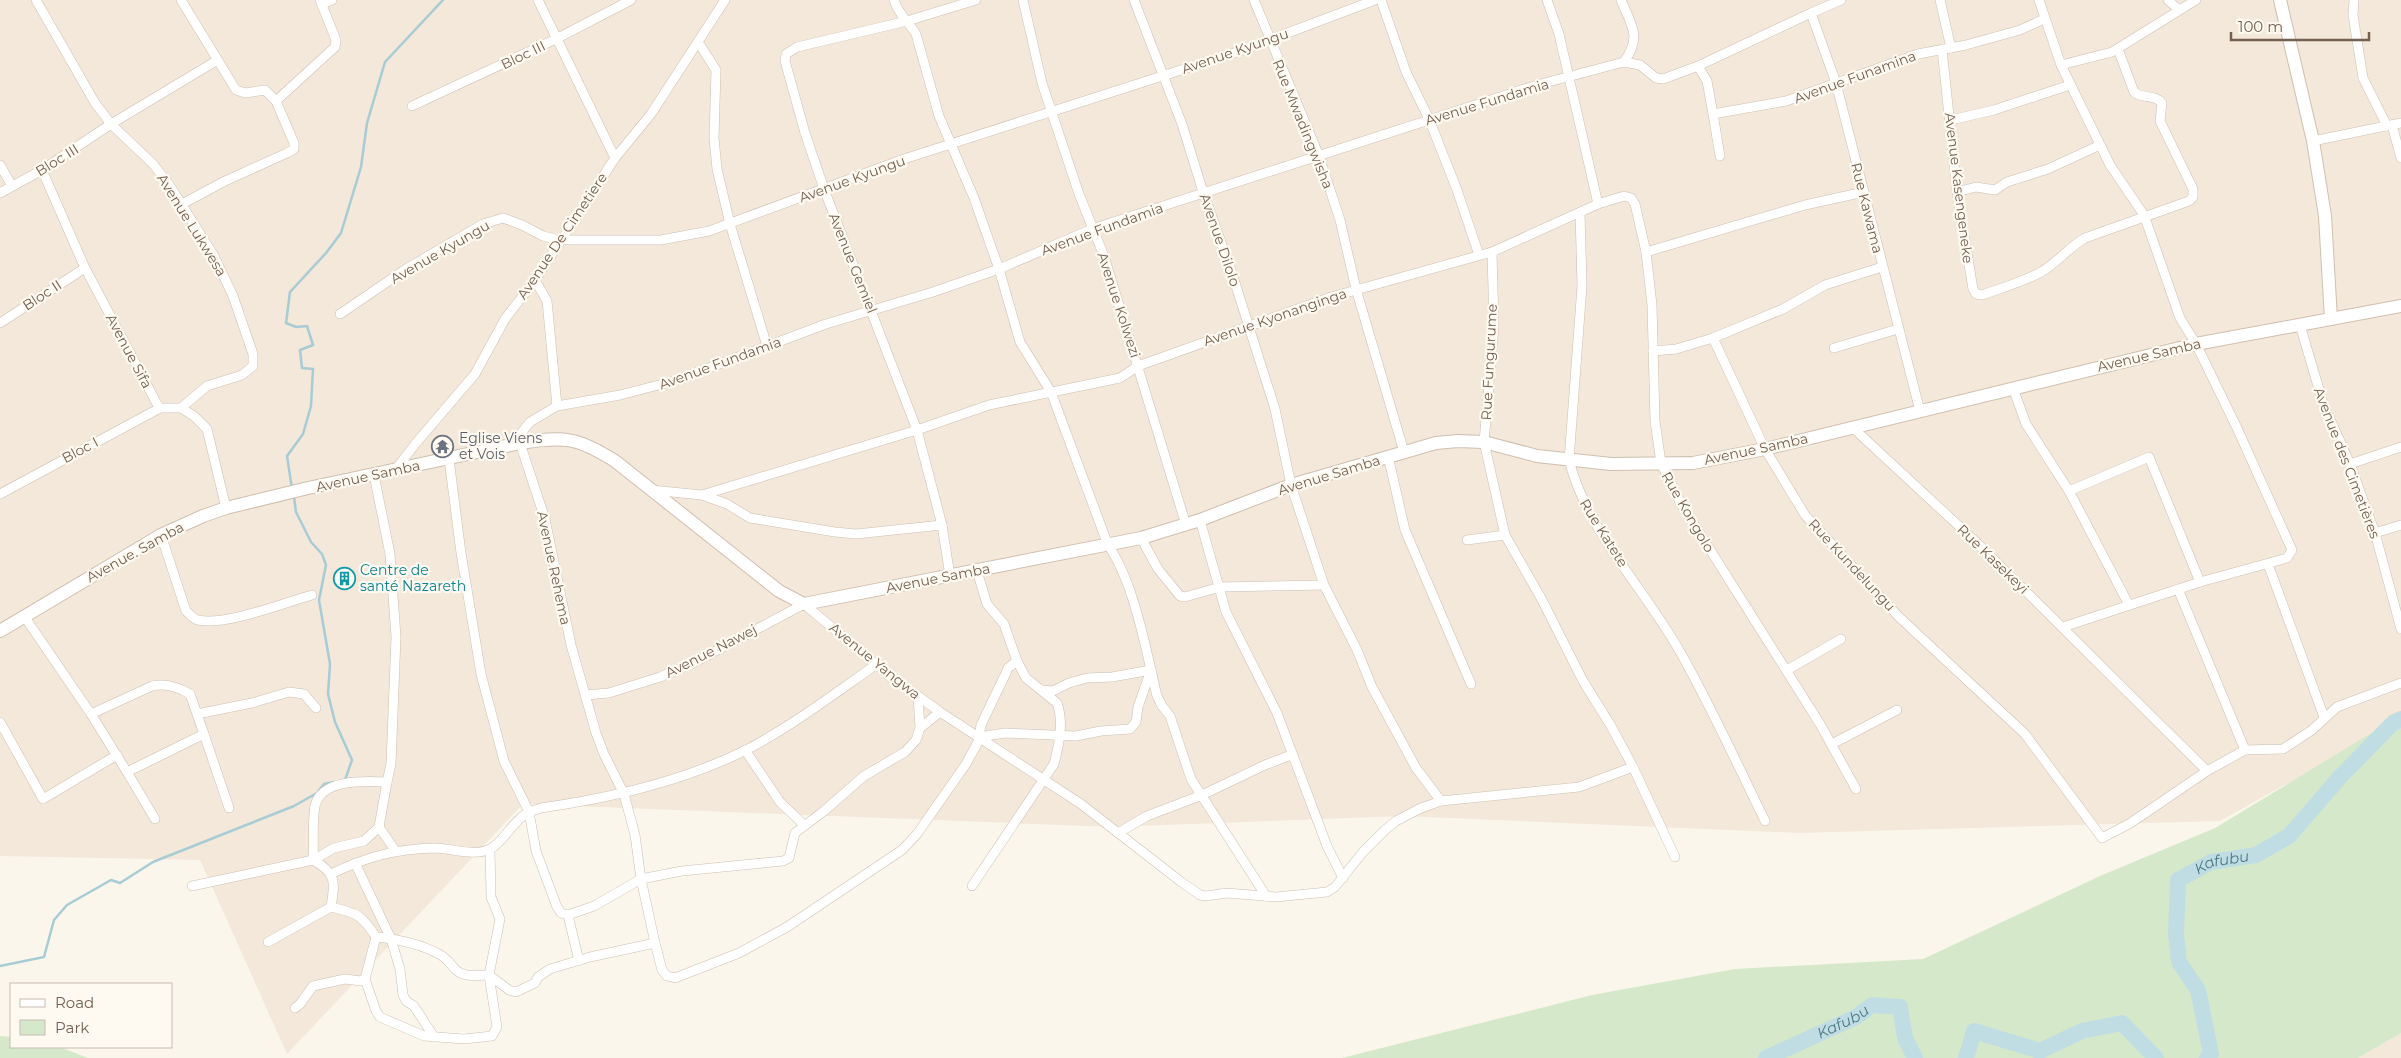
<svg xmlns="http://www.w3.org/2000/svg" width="2401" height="1058" font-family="Montserrat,sans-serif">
	<rect width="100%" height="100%" fill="#fbf6eb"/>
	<g fill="#f3e8da">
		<path d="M0 0H2401V720L2220 821 1799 833 1402 816 1111 827 523 804 287 1054 200 860 0 856Z"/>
		<path d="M2401 1033V1058H2358Z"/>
	</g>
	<g fill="#d5e9ca">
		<path d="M2401 715V1033L2358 1058H1342L1592 995 1735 969 1923 959 2100 876 2215 828Z"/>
		<path d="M0 1036 11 1037V1047H60L88 1058H0Z"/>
	</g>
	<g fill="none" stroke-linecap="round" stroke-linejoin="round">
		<g stroke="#a7ccd5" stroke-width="2.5">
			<path d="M292 489 287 456 303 434 311 406 313 369 302 368 300 350 313 345 307 326 296 327 286 323 290 292 326 253 341 233 361 167 367 123 385 62 443 0"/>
			<path d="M294 497 296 512 311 542 322 554 326 565 319 600 330 664 328 694 335 722 352 760 345 780"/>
			<path d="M0 966 44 957 54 920 67 905 111 880 120 883 153 862 294 806 317 793 324 784 334 782"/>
		</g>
		<g stroke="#c1dde4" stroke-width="16">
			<path id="s1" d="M1766 1058 1856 1017 1872 1005 1900 1007 1905 1038 1915 1058"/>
			<path d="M1966 1058 1974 1031 2040 1051 2082 1031 2122 1023 2156 1058"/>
			<path id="s2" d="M2207 1058 2211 1054 2198 990 2179 962 2176 934 2178 880 2211 862 2256 855 2289 836 2340 777 2393 723 2401 719"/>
		</g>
		<defs>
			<g id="street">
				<path d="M36 0 95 103 111 124 153 164 168 183 214 256 233 296 253 354V366L242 375 207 386 181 408"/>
				<path d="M181 0 236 90 245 93 265 90 276 101 294 143V149L287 153 225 181 182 204"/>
				<path d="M538 0 615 158"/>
				<path d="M894 0C898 14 908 21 916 34L939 116 974 198 999 269 1020 342 1051 392 1108 545C1134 582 1146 650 1157 696L1162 706 1170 716 1191 779 1266 896"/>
				<path d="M1023 0 1042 83 1079 194 1104 256 1186 525"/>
				<path d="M1134 0 1182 124 1203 192 1230 267 1275 409 1291 485 1324 585 1357 650 1372 687 1416 768 1441 801"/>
				<path d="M1254 0 1319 156 1340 220 1356 289 1404 452"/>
				<path d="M1381 0 1406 72 1429 119 1457 190 1479 255"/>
				<path d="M1547 0 1559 34 1598 204"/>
				<path d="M1621 0C1632 27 1642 36 1624 62"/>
				<path d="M1841 0 1811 13 1836 83 1920 411"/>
				<path d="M1940 0 1951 48"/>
				<path d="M2039 0 2061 65 2110 165 2144 215 2180 318 2196 344 2237 428 2292 550 2287 558 2200 582 2063 627"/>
				<path d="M2168 0 2179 10"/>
				<path d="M2354 0 2353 15 2363 78 2387 126"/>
				<path d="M322 4 332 0"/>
				<path d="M698 42 716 70 714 138 717 169 730 224 767 346"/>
				<path d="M1942 49 1957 192 1973 289 1976 294 1982 295C2001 288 2023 282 2041 272 2057 263 2068 248 2085 238L2189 201 2193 197V189L2160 121 2162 103C2155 94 2142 99 2134 92L2118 49"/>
				<path d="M2061 65 2112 52 2196 0"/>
				<path d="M1698 66 1707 81 1713 114 1786 101 1918 54 1966 45 2020 30 2044 19"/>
				<path d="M276 101 335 47 336 40 320 0"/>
				<path d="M412 106 556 39 631 0"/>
				<path d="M1713 114 1720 156"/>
				<path d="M1951 120 1994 110 2070 85"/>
				<path d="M2392 125 2401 158"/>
				<path d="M2313 141 2401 123"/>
				<path d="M0 165 12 186"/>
				<path d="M42 170 85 268 157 404 160 408H181L194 416 207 429 226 508"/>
				<path d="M1957 192 1976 187 1995 190 2007 182 2048 169 2100 145"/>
				<path d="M0 193 42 170 111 124 216 61"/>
				<path d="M1580 212 1582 286 1569 460C1587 531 1643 587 1679 650 1711 706 1737 764 1765 821"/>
				<path d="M1492 252 1494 326 1484 442 1505 535"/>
				<path d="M1646 252 1805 205 1864 192"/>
				<path d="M535 280 547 301 557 406"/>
				<path d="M340 314 406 269 483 224 503 218 522 225 543 236 560 240H661L709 231 904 159 1240 51 1375 0"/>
				<path d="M0 323 85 268"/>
				<path d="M2300 325 2323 403 2350 464 2375 533 2401 629"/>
				<path d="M1713 338 1765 449 1805 515 1899 617 2025 734 2102 838 2129 824 2207 771 2245 750 2283 749 2312 730 2337 707 2401 683"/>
				<path d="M1834 348 1898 329"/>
				<path d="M1653 351 1676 349 1713 338 1783 309 1825 285 1882 267"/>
				<path d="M2013 388 2026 424 2069 491 2129 605"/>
				<path d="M1852 427 1974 540 2207 771"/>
				<path d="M1388 456 1405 530 1471 684"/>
				<path d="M2350 464 2401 447"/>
				<path d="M396 469 416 443 475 374 505 319 535 280 615 158 651 114 725 0"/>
				<path d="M651 490 702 495 727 504 750 518 835 532 856 534 942 525"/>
				<path d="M2069 491 2149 457 2200 582"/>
				<path d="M0 494 160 408"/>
				<path d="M702 495 917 430 989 405 1120 378 1138 366 1331 297 1492 252 1598 204 1624 196 1631 198 1635 204 1646 252 1652 305 1655 421 1661 463 1680 502 1820 724 1856 789"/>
				<path d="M1200 520 1226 612 1277 713 1327 846 1343 878"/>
				<path d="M2375 533 2401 525"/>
				<path d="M161 535 186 611C190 614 193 619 198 620 226 626 283 603 312 595"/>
				<path d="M1141 538 1158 569 1180 596 1185 597 1220 587 1324 585"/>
				<path d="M1467 540 1505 535 1541 598 1583 681 1611 726 1633 767"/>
				<path d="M2268 564 2324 717"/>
				<path d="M950 576 942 525 917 430 824 189 805 133 785 61 786 54 797 47 907 21 976 0"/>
				<path d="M2178 589 2245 750"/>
				<path d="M24 616 91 714 127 772 204 734 229 808"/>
				<path d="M1017 661 1008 668 1005 675 981 725 978 742 966 764 917 834 902 850 787 927 739 953 675 978 667 976 662 970 655 943 641 879 635 835 624 794 604 754 596 733 571 645 545 519 520 443 522 432 530 422 557 406 620 395 674 381 826 324 933 292 999 269 1092 229 1537 85 1624 62 1640 65 1656 78 1663 79 1698 66 1811 13"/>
				<path d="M1787 670 1841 639"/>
				<path d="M918 696 920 728"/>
				<path d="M940 712 1081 804 1180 881 1200 895 1206 896 1227 893 1276 897 1327 892 1335 887 1363 852 1385 830 1396 821 1421 808 1441 801 1579 787 1633 767 1675 857"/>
				<path d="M91 714 152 686C165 683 178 687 190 694L204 734"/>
				<path d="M197 714 252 703 289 692 304 694 316 708"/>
				<path d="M0 722 43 799 117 755"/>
				<path d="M979 737 1005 733 1076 736 1101 731 1130 729 1136 722 1138 707 1151 670 1112 677 1087 678 1069 683 1053 691 1042 690"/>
				<path d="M1832 744 1897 710"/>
				<path d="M745 750 780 802 804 825"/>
				<path d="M127 772 155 819"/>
				<path d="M379 827 395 850"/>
				<path d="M1118 833 1147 816 1202 795 1265 765 1291 755"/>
				<path d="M490 849 491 897 500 919 489 975 509 990 516 992 535 983 538 977 550 969 590 957 655 943"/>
				<path d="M355 863 391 939 400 969 403 995 406 1001 414 1006 434 1037"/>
				<path d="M331 874C366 857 395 849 434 848 451 848 474 857 490 849 504 842 513 820 529 812L504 761 481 674 461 553 449 459"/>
				<path d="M192 886 313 860 334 848 364 841 379 827 387 782"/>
				<path d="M972 886 1054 764C1059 745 1064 722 1057 703L1026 678 1017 661 1004 624 987 604 977 571"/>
				<path d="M568 915 594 906 641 879 682 871 783 861 789 858 795 833 824 811 864 776 905 752 916 740 920 728 940 712 890 676 804 604 691 664 660 677 609 693 586 695"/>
				<path d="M268 942 331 907C335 883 337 873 313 860 314 843 312 823 315 806 321 778 367 781 387 782L391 764 396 637 390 554 374 475"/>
				<path d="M579 961 568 915 561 913 557 907 536 851 529 812 541 808C611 798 682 782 746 750 792 726 834 694 877 664"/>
				<path d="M365 979 376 1011 380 1017 424 1036 464 1039 492 1036 497 1027 489 975C478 975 465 978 456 970 450 964 447 958 439 954 420 944 397 939 376 937"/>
				<path d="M295 1008 300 1004 313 986 345 979 361 981 365 979 376 937C361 914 357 913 331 907"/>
			</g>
			<g id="secondary">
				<path d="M2280 0 2313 141 2325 216 2331 319"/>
				<path d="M0 631 161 535 203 516 226 508 308 488 520 443C564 436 577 437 615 461L779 591 804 604 1141 538 1200 520 1291 485 1436 443 1458 441 1484 442 1537 456 1611 464 1693 463 1765 449 2196 344 2401 306"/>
			</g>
		</defs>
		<use href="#street" stroke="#cdbfb2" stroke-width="10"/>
		<use href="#secondary" stroke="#d0bfaf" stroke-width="14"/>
		<use href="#street" stroke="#fff" stroke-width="9"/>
		<use href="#secondary" stroke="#fff" stroke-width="12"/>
	</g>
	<defs>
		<symbol id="temple-ring" viewBox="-11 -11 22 22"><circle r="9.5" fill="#fefaf2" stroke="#6b7280" stroke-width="1.5"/><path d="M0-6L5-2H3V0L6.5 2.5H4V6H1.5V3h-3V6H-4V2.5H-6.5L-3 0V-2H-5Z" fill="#6b7280"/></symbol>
		<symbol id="building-ring" viewBox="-11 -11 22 22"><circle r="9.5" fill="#fefaf2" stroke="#0f9aa8" stroke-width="1.5"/><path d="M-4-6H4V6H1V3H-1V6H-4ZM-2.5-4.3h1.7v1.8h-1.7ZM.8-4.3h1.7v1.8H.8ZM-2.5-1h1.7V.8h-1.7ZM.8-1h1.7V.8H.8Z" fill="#0f9aa8"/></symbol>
	</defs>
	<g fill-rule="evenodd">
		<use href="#temple-ring" x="430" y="434" width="25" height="25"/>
		<use href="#building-ring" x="332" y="566" width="25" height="25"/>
	</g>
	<g text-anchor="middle" stroke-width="4.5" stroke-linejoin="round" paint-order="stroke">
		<g font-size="14" fill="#755f50" stroke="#fefaf2">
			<text transform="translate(1235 51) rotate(-19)" y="5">Avenue Kyungu</text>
			<text transform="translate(523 55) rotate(-26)" y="5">Bloc III</text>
			<text transform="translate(1855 77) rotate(-20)" y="5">Avenue Funamina</text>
			<text transform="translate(1487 102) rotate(-17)" y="5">Avenue Fundamia</text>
			<text transform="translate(1303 124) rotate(68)" y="5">Rue Mwadingwisha</text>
			<text transform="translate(57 160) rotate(-32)" y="5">Bloc III</text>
			<text transform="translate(852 179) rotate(-20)" y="5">Avenue Kyungu</text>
			<text transform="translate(1959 188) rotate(83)" y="5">Avenue Kasengeneke</text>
			<text transform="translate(1867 208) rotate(76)" y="5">Rue Kawama</text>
			<text transform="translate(192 225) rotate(58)" y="5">Avenue Lukwesa</text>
			<text transform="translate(1102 229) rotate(-20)" y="5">Avenue Fundamia</text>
			<text transform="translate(562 236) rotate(-56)" y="5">Avenue De Cimetiere</text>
			<text transform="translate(1220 240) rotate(71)" y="5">Avenue Dilolo</text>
			<text transform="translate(440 252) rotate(-30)" y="5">Avenue Kyungu</text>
			<text transform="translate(853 263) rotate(68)" y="5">Avenue Gemiel</text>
			<text transform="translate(42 295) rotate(-33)" y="5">Bloc II</text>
			<text transform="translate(1119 305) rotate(72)" y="5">Avenue Kolwezi</text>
			<text transform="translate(1275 317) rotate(-19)" y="5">Avenue Kyonanginga</text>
			<text transform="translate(129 351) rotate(62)" y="5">Avenue Sifa</text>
			<text transform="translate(2149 355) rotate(-13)" y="5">Avenue Samba</text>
			<text transform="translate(1489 362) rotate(-87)" y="5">Rue Fungurume</text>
			<text transform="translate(720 363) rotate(-20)" y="5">Avenue Fundamia</text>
			<text transform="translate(1756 449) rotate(-12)" y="5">Avenue Samba</text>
			<text transform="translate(80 450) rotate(-28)" y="5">Bloc I</text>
			<text transform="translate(2347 463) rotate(69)" y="5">Avenue des Cimetières</text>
			<text transform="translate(1329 475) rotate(-17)" y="5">Avenue Samba</text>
			<text transform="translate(368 476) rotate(-12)" y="5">Avenue Samba</text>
			<text transform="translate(1688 512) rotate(60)" y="5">Rue Kongolo</text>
			<text transform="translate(1604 533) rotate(58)" y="5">Rue Katete</text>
			<text transform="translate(135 552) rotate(-29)" y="5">Avenue. Samba</text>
			<text transform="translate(1993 559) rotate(44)" y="5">Rue Kasekeyi</text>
			<text transform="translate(1852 565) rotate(47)" y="5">Rue Kundelungu</text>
			<text transform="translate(554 568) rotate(78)" y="5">Avenue Rehema</text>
			<text transform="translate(938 578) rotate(-11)" y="5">Avenue Samba</text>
			<text transform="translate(711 651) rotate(-27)" y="5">Avenue Nawej</text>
			<text transform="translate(875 661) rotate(39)" y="5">Avenue Yangwa</text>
		</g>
		<g font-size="14" fill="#5b616d" stroke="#fefaf2" text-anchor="start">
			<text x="459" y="443">Eglise Viens<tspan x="459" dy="16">et Vois</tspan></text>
		</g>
		<g font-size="14" fill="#0d838f" stroke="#fefaf2" text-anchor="start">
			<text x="360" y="575">Centre de<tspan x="360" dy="16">santé Nazareth</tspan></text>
		</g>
		<g font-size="15" font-style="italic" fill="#4b7a86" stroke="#fefaf2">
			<text dy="5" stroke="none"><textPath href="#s2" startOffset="235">Kafubu</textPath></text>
			<text dy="5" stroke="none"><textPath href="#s1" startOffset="85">Kafubu</textPath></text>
		</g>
	</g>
	<rect x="10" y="983" width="162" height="65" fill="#fefaf2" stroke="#c7bcb1"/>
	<rect x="20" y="999" width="25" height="8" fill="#ffffff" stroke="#c7bcb1"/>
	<text x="55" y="1008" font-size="15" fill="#755f50">Road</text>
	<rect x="20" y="1020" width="25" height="15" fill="#d5e9ca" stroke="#c7bcb1"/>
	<text x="55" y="1033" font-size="15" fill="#755f50">Park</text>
	<path d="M2231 32v8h138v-8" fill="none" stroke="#755f50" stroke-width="2.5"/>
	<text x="2238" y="32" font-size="15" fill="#755f50" stroke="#fefaf2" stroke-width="4" paint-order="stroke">100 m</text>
</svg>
